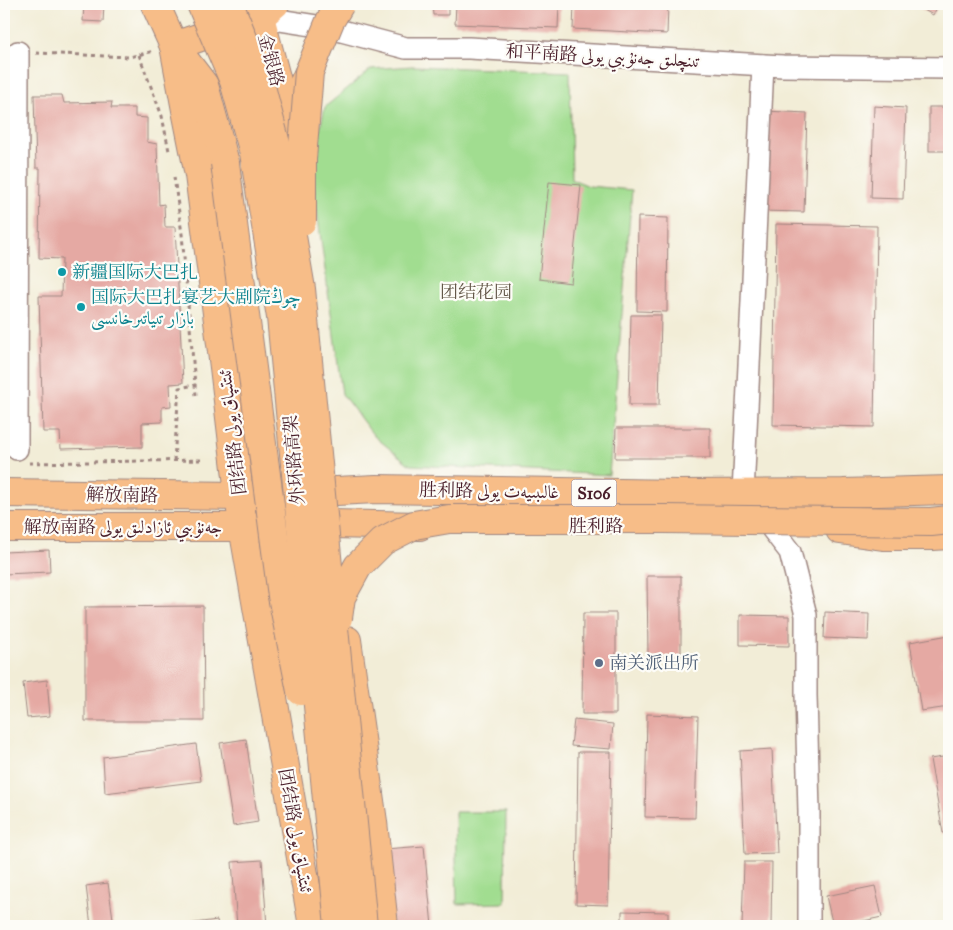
<svg xmlns="http://www.w3.org/2000/svg" width="953" height="930" font-family="'IM FELL Great Primer',Amiri,'Noto Serif SC',serif">
	<rect width="100%" height="100%" fill="#fdfcf7"/>
	<filter id="ink" filterUnits="userSpaceOnUse"><feTurbulence type="fractalNoise" baseFrequency=".02" numOctaves="2"/><feDisplacementMap in="SourceGraphic" scale="10" xChannelSelector="R" yChannelSelector="G"/><feConvolveMatrix kernelMatrix="1 2 1 2 8 2 1 2 1" color-interpolation-filters="sRGB"/></filter>
	<filter id="wash" filterUnits="userSpaceOnUse"><feTurbulence type="fractalNoise" baseFrequency=".0096" numOctaves="4" result="noise"/><feDisplacementMap in="SourceGraphic" scale="20" xChannelSelector="R" yChannelSelector="G"/><feGaussianBlur stdDeviation="1.12" result="paint"/><feColorMatrix in="noise" values="0 0 0 0 0 0 0 0 0 0 0 0 0 0 0 0 0 1.4 0 .05"/><feComposite in="paint" operator="in"/></filter>
	<g filter="url(#wash)">
		<rect width="100%" height="100%" fill="#f2edd7"/>
		<g fill="#a1dd90" stroke="#767e5e">
			<path d="M413 66 570 72 572 179 589 186 632 190 609 475 410 465 374 436 342 394 311 167 325 107 371 69Z"/>
			<path d="M455 812H506L505 903 457 904Z"/>
		</g>
		<g id="blocks">
			<g fill="#e5a9a3">
				<path d="M84 4H104L103 22 83 21Z"/>
				<path d="M432 4H448V15H433Z"/>
				<path d="M456 4H559L558 28 455 24Z"/>
				<path d="M574 4H632L668 6 667 34 573 29Z"/>
				<path d="M913 4H939L933 15Z"/>
				<path d="M34 95H62L64 103 112 102 111 108H135V117L147 118V142L157 144 159 205 164 204 165 227H175L183 383 170 384 171 406 162 407V422L142 423V447L61 449 60 432H43L39 296H61L62 259 39 258 40 168H36Z"/>
				<path d="M874 106 906 108 903 199 871 198Z"/>
				<rect x="929" y="107" width="20" height="44"/>
				<path d="M765 111 807 113 804 212 761 211Z"/>
				<path d="M549 182 581 185 571 283 539 279Z"/>
				<path d="M638 217 668 218 667 312 637 311Z"/>
				<path d="M776 224 877 226 874 427 773 425Z"/>
				<path d="M9 267 10 287H4V268Z"/>
				<path d="M631 315H661L659 405H629Z"/>
				<path d="M616 428H710V458H615Z"/>
				<path d="M49 550 50 572 4 574V552Z"/>
				<path d="M647 576H681V656L648 657Z"/>
				<path d="M203 606 204 721H85V607Z"/>
				<path d="M825 612 869 614 868 640 824 638Z"/>
				<path d="M583 613H616V714H582Z"/>
				<path d="M740 615 789 616V646L740 645Z"/>
				<path d="M949 635V707L921 711 910 642Z"/>
				<path d="M47 680 50 716 27 718 23 683Z"/>
				<path d="M647 714 698 716 695 818 645 817Z"/>
				<path d="M574 720 613 724 611 749 571 746Z"/>
				<path d="M246 739 258 822 233 826 220 743Z"/>
				<path d="M196 744 201 781 105 793 103 757Z"/>
				<path d="M772 749 777 853 745 854 740 751Z"/>
				<path d="M578 752H611L608 905 576 904Z"/>
				<path d="M949 756V832L943 833 930 759Z"/>
				<path d="M424 846 432 926H392L385 849Z"/>
				<path d="M262 860 267 926H237L232 862Z"/>
				<path d="M744 862H772L771 926H742Z"/>
				<path d="M108 883 114 926H91L86 886Z"/>
				<path d="M875 886 882 917 840 926H833L826 896Z"/>
				<path d="M622 911 668 912V926H622Z"/>
				<path d="M217 920 218 926H180V925Z"/>
			</g>
		</g>
	</g>
	<g filter="url(#ink)">
		<use href="#blocks" fill-opacity="0" stroke="#9e8681" stroke-width="1"/>
		<g fill="none" stroke-linecap="round" stroke-linejoin="round">
			<defs>
				<g id="minor">
					<path d="M260 17 330 28 406 48H469L783 66 949 68"/>
					<path d="M17 449 18 52"/>
					<path d="M743 494 763 65"/>
					<path d="M769 525 790 552 806 615V695L809 812V926"/>
				</g>
				<g id="major">
					<path d="M155 4 174 46 186 110 199 175 224 367 243 527 313 926"/>
					<path d="M251 4 260 17 287 119"/>
					<path d="M174 46 260 17 275 4"/>
					<path d="M291 173 287 119 308 74"/>
					<path d="M4 493 239 496 376 489 678 494 843 493 949 490"/>
					<path d="M4 527H243L332 524 420 526"/>
					<path d="M840 530 883 536H933L949 535"/>
					<path d="M347 640 373 822 384 926"/>
				</g>
				<path id="highway" d="M174 46 204 85 225 163"/>
			</defs>
			<use href="#minor" stroke="#9e8681" stroke-width="24"/>
			<use href="#major" stroke="#9e8681" stroke-width="30"/>
			<use href="#highway" stroke="#9e8681" stroke-width="30"/>
			<g stroke="#9e8681" stroke-width="3" stroke-dasharray="4 4" stroke-linecap="butt">
				<path d="M36 53 130 57 154 51"/>
				<path d="M139 55 162 116 169 151"/>
				<path d="M174 177 182 234 195 385"/>
				<path d="M174 461 179 388 195 385 196 395"/>
				<path d="M29 463 201 460"/>
			</g>
			<use href="#minor" stroke="#fff" stroke-width="21"/>
			<use href="#major" stroke="#f7bd88" stroke-width="28"/>
			<use href="#highway" stroke="#f7bd88" stroke-width="28"/>
			<defs>
				<g id="highway-bridge">
					<path d="M201 4 234 81 254 153 281 317 339 926"/>
					<path d="M229 4 258 75 277 148 301 289 363 926"/>
					<path d="M225 163 282 596 301 691"/>
					<path d="M302 221V159L309 72 330 21 340 4"/>
					<path d="M338 618 341 597 358 566 383 541 414 525 449 519H664L931 522 949 520"/>
				</g>
			</defs>
			<use href="#highway-bridge" stroke="#9e8681" stroke-width="30" stroke-linecap="butt"/>
			<use href="#highway-bridge" stroke="#f7bd88" stroke-width="28"/>
		</g>
	</g>
	<g fill="#0f9aa8" stroke="#fdfcf7" stroke-width="2">
		<circle cx="62" cy="272" r="5"/>
		<circle cx="81" cy="307" r="5"/>
	</g>
	<circle fill="#5c6f8a" stroke="#fdfcf7" stroke-width="2" cx="599" cy="663" r="5"/>
	<g text-anchor="middle" stroke-width="4.5" stroke-linejoin="round" paint-order="stroke">
		<rect fill="#fdfcf7" stroke="#806168" stroke-width="1" x="571.5" y="479.5" width="45" height="27" rx="4"/>
		<g font-size="16" font-weight="bold" fill="#4a1f2b">
			<text x="594" y="499">S106</text>
		</g>
		<g font-size="18" fill="#4a1f2b" stroke="#fdfcf7">
			<text transform="translate(603 56) rotate(3)" y="6">和平南路 تىنچلىق جەنۇبىي يولى</text>
			<text transform="translate(271 60) rotate(75)" y="6">金银路</text>
			<text transform="translate(232 432) rotate(-97)" y="6">团结路 ئىتتىپاق يولى</text>
			<text transform="translate(294 460) rotate(-95)" y="6">外环路高架</text>
			<text transform="translate(489 491) rotate(1)" y="6">胜利路 غالىبىيەت يولى</text>
			<text transform="translate(122 495) rotate(1)" y="6">解放南路</text>
			<text x="596" y="532">胜利路</text>
			<text x="123" y="533">解放南路 جەنۇبىي ئازادلىق يولى</text>
			<text transform="translate(296 831) rotate(80)" y="6">团结路 ئىتتىپاق يولى</text>
		</g>
		<g font-size="18" fill="#0d838f" stroke="#fdfcf7" text-anchor="start">
			<text x="72" y="278">新疆国际大巴扎</text>
			<text x="91" y="303">国际大巴扎宴艺大剧院چوڭ<tspan x="91" dy="21">بازار تىياتىرخانىسى</tspan></text>
		</g>
		<g font-size="18" fill="#645849" stroke="#fdfcf7">
			<text x="476" y="298">团结花园</text>
		</g>
		<g font-size="18" fill="#4e5e75" stroke="#fdfcf7" text-anchor="start">
			<text x="609" y="669">南关派出所</text>
		</g>
	</g>
	<rect width="953" height="930" fill="none" stroke="#fdfcf7" stroke-width="20"/>
</svg>
